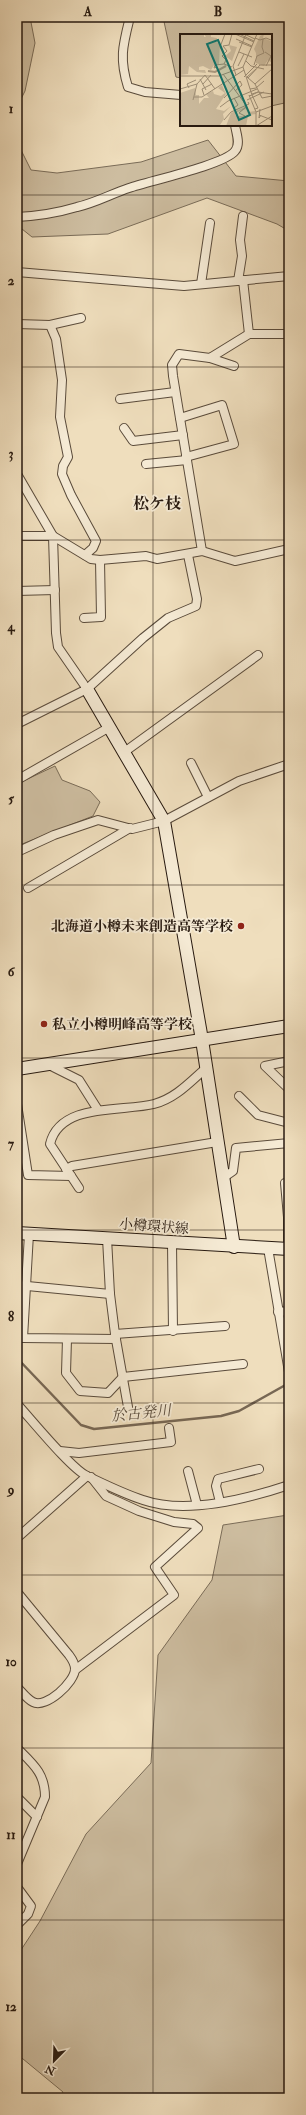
<svg xmlns="http://www.w3.org/2000/svg" width="306" height="2115" font-family="'IM FELL Double Pica','Noto Serif JP',serif">
	<rect width="100%" height="100%" fill="#efdebd"/>
	<filter id="stains"><feTurbulence type="fractalNoise" baseFrequency=".005" numOctaves="4"/><feColorMatrix values="0 0 0 0 .2 0 0 0 0 .09 0 0 0 0 .02 0 0 0 .5 -.17"/></filter>
	<radialGradient id="worn" r=".72"><stop offset=".6" stop-color="#630" stop-opacity="0"/><stop offset="1" stop-color="#630" stop-opacity=".3"/></radialGradient>
	<g fill="#cdbda0" stroke="#7a6c58">
		<path d="M17 17H30L35 43 25 91 17 107Z"/>
		<path d="M163 17H289V102L271 106V35H181V78L176 77Z"/>
		<path d="M208 140 236 176 289 181V231L277 224 207 198 108 234 32 237 17 225V142L31 170 57 173 141 162Z"/>
		<path d="M55 766 62 780 90 791 100 802 93 816 17 846V784Z"/>
		<path d="M288 1515 289 2098H60L63 2092 17 2054V1956L40 1921 86 1834 151 1763 158 1655 212 1580 223 1525Z"/>
	</g>
	<g fill="none" stroke-linecap="round" stroke-linejoin="round">
		<path stroke="#776754" stroke-width="2.5" d="M17 1358 81 1425 94 1429 221 1416 239 1411 289 1383"/>
		<defs>
			<g id="street">
				<path d="M130 17C123 45 119 58 128 87L145 92 181 95"/>
				<path d="M17 217C37 216 57 213 77 207 95 203 111 194 129 188 149 181 224 165 235 151 241 144 236 133 235 125"/>
				<path d="M17 272 184 286 289 276"/>
				<path d="M243 280 249 334"/>
				<path d="M238 281 242 256 240 240 243 216"/>
				<path d="M201 284 210 223"/>
				<path d="M17 324 50 325 56 339 62 380 60 417 68 457 63 466 62 474 71 495 96 541 93 548 85 555"/>
				<path d="M50 325 81 318"/>
				<path d="M210 358 234 366"/>
				<path d="M120 399 175 392"/>
				<path d="M180 418 222 405 234 444 186 457"/>
				<path d="M124 428 133 441 183 435"/>
				<path d="M146 464 187 460"/>
				<path d="M17 474 53 536 56 633 58 647 87 689"/>
				<path d="M17 536H53L91 559 100 560 146 556 157 559 202 551 235 561 289 549"/>
				<path d="M202 551 173 376 172 365 179 354 210 358 249 334H289"/>
				<path d="M17 591 55 590"/>
				<path d="M84 618 101 617 100 560"/>
				<path d="M17 724 87 689 143 638 168 618 196 606 197 599 188 555"/>
				<path d="M123 753 258 655"/>
				<path d="M191 763 208 797"/>
				<path d="M17 780 108 728"/>
				<path d="M17 852 54 835 98 820 132 829 164 821 239 781 289 764"/>
				<path d="M28 888 130 828"/>
				<path d="M289 1061 265 1066 289 1089"/>
				<path d="M47 1064 79 1080 98 1110"/>
				<path d="M239 1096 258 1115 289 1123"/>
				<path d="M17 1104 28 1175 71 1176"/>
				<path d="M66 1169 72 1166 217 1142"/>
				<path d="M223 1178 233 1171 236 1148 289 1143"/>
				<path d="M285 1183 288 1217V1249"/>
				<path d="M79 1188 50 1144C60 1102 123 1112 154 1104 176 1098 190 1082 206 1068"/>
				<path d="M29 1234 23 1338 116 1339"/>
				<path d="M107 1238 110 1294 115 1334 128 1407"/>
				<path d="M172 1243 173 1331"/>
				<path d="M268 1248 289 1372"/>
				<path d="M17 1285 110 1294"/>
				<path d="M278 1312 289 1311"/>
				<path d="M115 1334 225 1326"/>
				<path d="M67 1339 66 1373 80 1391 108 1393 123 1377 243 1364"/>
				<path d="M17 1404C31 1419 71 1469 87 1476 104 1484 124 1494 143 1500 186 1515 247 1499 289 1485"/>
				<path d="M60 1451 79 1453 171 1442 169 1428"/>
				<path d="M188 1471 197 1505"/>
				<path d="M220 1502 216 1486 218 1479 259 1469"/>
				<path d="M17 1538 87 1476"/>
				<path d="M17 1592 69 1655C72 1659 75 1663 75 1669 75 1682 46 1709 33 1702 27 1699 22 1692 17 1687"/>
				<path d="M75 1670 174 1595 155 1567 198 1528 193 1524 174 1522 139 1511 106 1496 91 1477"/>
				<path d="M17 1710V1713"/>
				<path d="M17 1748C33 1764 45 1773 45 1797L17 1864"/>
				<path d="M17 1797 37 1817"/>
				<path d="M17 1887 31 1906 28 1914 17 1925"/>
			</g>
			<g id="secondary">
				<path d="M87 689 164 821 202 1040 234 1247"/>
				<path d="M17 1069 289 1026"/>
				<path d="M17 1233 289 1249"/>
			</g>
		</defs>
		<use href="#street" stroke="#5a4b3b" stroke-width="10"/>
		<use href="#secondary" stroke="#281a10" stroke-width="14"/>
		<use href="#street" stroke="#f5ead4" stroke-width="8"/>
		<use href="#secondary" stroke="#f5ead4" stroke-width="12"/>
	</g>
	<path fill="none" stroke="#281a10" stroke-width="1" stroke-opacity="0.55" d="M153 17V2098M17 195H289M17 367H289M17 540H289M17 712H289M17 885H289M17 1058H289M17 1230H289M17 1403H289M17 1575H289M17 1748H289M17 1920H289"/>
	<g fill="#8f2418" stroke="#f5ead4" stroke-width="1.5">
		<circle cx="241" cy="926" r="4"/>
		<circle cx="44" cy="1024" r="4"/>
	</g>
	<g text-anchor="middle" stroke-width="3.5" stroke-linejoin="round" paint-order="stroke">
		<g font-size="14" font-weight="bold" fill="#281a10" stroke="#f5ead4" text-anchor="end">
			<text x="233" y="931">北海道小樽未来創造高等学校</text>
			<text x="52" y="1029" text-anchor="start">私立小樽明峰高等学校</text>
		</g>
		<g font-size="14" fill="#281a10" stroke="#f5ead4">
			<text transform="translate(154 1226) rotate(4)" y="5">小樽環状線</text>
		</g>
		<g font-size="15" font-style="italic" fill="#5c4e3e" stroke="#f5ead4">
			<text transform="translate(141 1413) rotate(-6)" y="5">於古発川</text>
		</g>
		<g font-size="16" font-weight="bold" fill="#281a10" stroke="#f5ead4">
			<text x="157" y="509">松ケ枝</text>
		</g>
	</g>
	<g transform="translate(180 34)">
		<rect width="92" height="92" fill="#efdebd"/>
		<path d="M0 0H24V3H26L24 0H31V3L37 4 36 8 40 9 39 30 34 31 31 36 23 32 19 33V36H25L26 39 17 38 9 32 8 40 0 41ZM84 0 83 4 91 7 92 13V29L88 26 84 32 76 29V19L74 15 80 2ZM49 11 57 13 52 27 45 22 51 17ZM42 51 46 60 36 75 44 77 51 72 43 80 44 85 40 91 0 92V59L15 54 16 61H19V70L24 64H29L26 60 33 57 34 60 41 62 45 59 38 54ZM65 73 69 78 75 77 76 80 69 81 66 75 55 79 56 82H68L66 92H46L51 79Z" fill="#cdbda0"/>
		<path fill="none" stroke="#ab9b82" stroke-width="2" d="M28 37 35 38 46 32"/>
		<path fill="none" stroke="#9f9078" stroke-width="1" d="M55 0 74 8M59 0 74 7M64 0 75 5M75 4 80 6 86 4 91 6M56 5 72 12M59 8 72 13M59 18 72 23M85 18 91 22 86 32M44 21 40 13 45 0M66 27 71 32 84 35M44 30 46 26 42 22 47 17 43 12 49 11 52 0M74 31 77 22 84 19 82 13 83 5M79 31H92M58 32 64 20M43 40 66 71M41 41 37 33 34 34 35 31 44 30 52 33M56 41 53 32 66 0M0 42H39L63 33M64 43 77 30M67 43 75 50 82 64 92 62M67 43 76 35M68 44 80 31M20 45 26 56M23 50 31 41M75 50 92 35M9 54 7 50 16 46M0 55 17 50M70 55 76 54 84 47M55 57 62 51 60 47M78 58 92 60M72 60 78 58 72 61 78 74 75 75M24 61 22 55 32 50M69 61 76 78V92M69 62 72 61 63 33 77 0M14 63H22L64 36M44 64 60 47M54 64 58 71 54 74M13 66 17 50 25 41 35 55M67 66 84 58M40 73 48 67 77 55M80 75 79 84 81 81M76 78 92 72M79 81 92 86M65 82 59 79 67 72M44 86 51 78 69 70 68 68M76 92 92 82"/>
		<path fill="#0f766e" fill-opacity="0.15" stroke="#0f766e" stroke-width="2" d="M38 6 70 81 59 86 27 10Z"/>
		<rect width="92" height="92" fill="none" stroke="#281a10" stroke-width="2"/>
	</g>
	<rect width="306" height="2115" fill="none" stroke="#efdebd" stroke-width="44"/>
	<g transform="translate(54 2061) rotate(203)" stroke="#f5ead4" stroke-width="3" paint-order="stroke">
	<path d="M0-3L7 15L0 10L-7 15Z" fill="#281a10"/>
	<text y="-6" font-size="11" font-weight="bold" text-anchor="middle" fill="#281a10">N</text>
	</g>
	<rect x="22" y="22" width="262" height="2071" fill="none" stroke="#281a10" stroke-width="1.5"/>
	<g font-size="13" text-anchor="middle" font-weight="bold" fill="#281a10">
		<text x="88" y="16">A</text>
		<text x="218" y="16">B</text>
		<text x="11" y="113">1</text>
		<text x="11" y="285">2</text>
		<text x="11" y="458">3</text>
		<text x="11" y="631">4</text>
		<text x="11" y="803">5</text>
		<text x="11" y="976">6</text>
		<text x="11" y="1148">7</text>
		<text x="11" y="1321">8</text>
		<text x="11" y="1494">9</text>
		<text x="11" y="1666">10</text>
		<text x="11" y="1839">11</text>
		<text x="11" y="2011">12</text>
	</g>
	<rect width="100%" height="100%" filter="url(#stains)"/>
	<rect width="100%" height="100%" fill="url(#worn)"/>
</svg>
